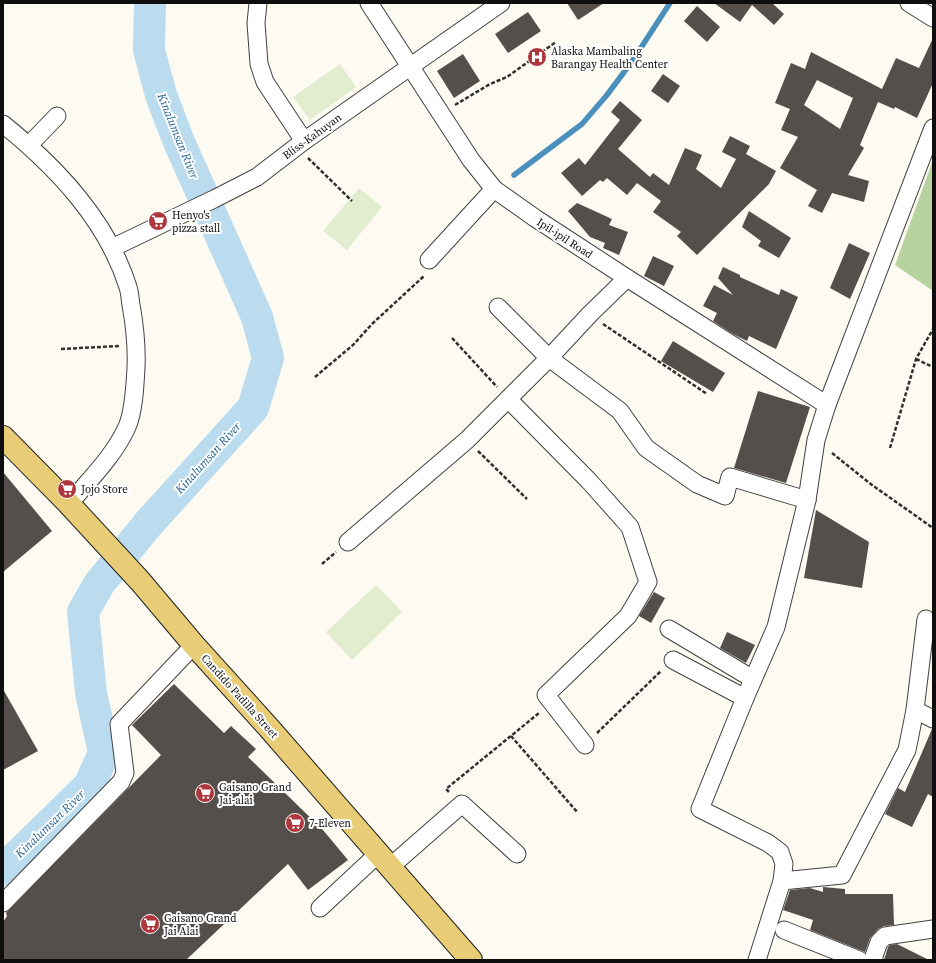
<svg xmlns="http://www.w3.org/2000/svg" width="936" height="963" font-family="'Source Serif 4',serif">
	<rect width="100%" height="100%" fill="#fdfbf1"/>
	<path fill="#b6d39f" d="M933 160V291L895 265Z"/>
	<g fill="#e2eccf">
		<path d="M340 64 356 87 310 120 293 97Z"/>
		<path d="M359 188 382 207 347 250 323 231Z"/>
		<path d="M376 585 402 612 352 660 326 632Z"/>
	</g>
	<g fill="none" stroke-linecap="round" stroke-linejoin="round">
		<path stroke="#4b8fbd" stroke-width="5.5" d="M514 175 582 124 607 95 633 60 670 3"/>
		<path stroke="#bbdbef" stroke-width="32" d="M3 870 89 786 104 753 91 693 83 612 99 584 148 524 253 408 268 358 257 317 179 142 161 95 149 50 150 3"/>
	</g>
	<g fill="#554f4c" fill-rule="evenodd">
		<path d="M567 3H604L578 20Z"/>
		<path d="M714 3H772L784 14 774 25 752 5 740 22Z"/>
		<path d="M697 6 720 27 707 42 684 21Z"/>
		<path d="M528 12 541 31 508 53 495 34Z"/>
		<path d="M933 38V83L917 118 895 107 894 109 878 102 860 145 864 148 848 175 869 181 864 202 832 193 822 213 808 206 817 190 780 168 798 137 781 130 790 109 775 103 791 63 805 69 811 52 882 89 896 58 919 68ZM817 80 853 98 840 129 804 105Z"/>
		<path d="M463 54 480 81 454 98 437 71Z"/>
		<path d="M663 74 680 86 668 103 651 91Z"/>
		<path d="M620 101 642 120 618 149 650 177 653 173 669 185 685 148 702 155 696 169 721 188 736 159 722 152 730 136 750 146 746 154 776 171 769 184 697 255 677 236 681 232 653 212 661 201 637 183 627 195 607 178 603 182 600 180 582 196 561 173 579 158 585 165 620 120 611 112Z"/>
		<path d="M577 203 612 219 609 225 628 232 619 255 603 248 605 243 590 237 568 211Z"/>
		<path d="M749 211 791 238 779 258 758 246 761 241 742 227Z"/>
		<path d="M849 243 870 253 850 299 830 288Z"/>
		<path d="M653 256 674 266 664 286 644 276Z"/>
		<path d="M723 267 740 275V277L779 295 781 289 798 297 776 349 749 336 747 341 733 334 713 321 717 313 703 306 714 285 733 295 718 278Z"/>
		<path d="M673 341 725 373 713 392 661 361Z"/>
		<path d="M758 391 810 407 786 483 734 468Z"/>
		<path d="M3 472 52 531 3 572Z"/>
		<path d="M816 510 869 542 862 588 804 578Z"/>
		<path d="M654 592 665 598 651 623 639 616Z"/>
		<path d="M727 632 755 645 746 663 720 648Z"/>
		<path d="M174 684 224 733 231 726 256 749 248 757 323 830 348 860 308 890 288 864 186 960H3V922L7 916 6 913 161 755 132 725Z"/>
		<path d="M3 689 38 751 3 770Z"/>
		<path d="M932 729H933V797L928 794 912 827 885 814 898 788 905 792Z"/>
		<path d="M823 887 845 889V894H893L894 925 884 926 878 929 870 938 865 952 810 930 813 920 783 910 790 890 810 888 823 892Z"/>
		<path d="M897 944 929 960H884L888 947 890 945Z"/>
	</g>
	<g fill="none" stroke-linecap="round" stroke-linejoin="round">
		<defs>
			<g id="minor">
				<path d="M258 3 256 23 259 64 265 82 304 141"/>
				<path d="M369 3 471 160 494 189 535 218 627 278 827 405"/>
				<path d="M909 3 933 18"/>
				<path d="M3 124C56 167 107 220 128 287 130 293 130 299 131 305 135 327 137 345 136 368 135 385 134 411 127 427 114 456 89 480 69 504"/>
				<path d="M29 145 57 116"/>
				<path d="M112 248 214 199 257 177 304 141 501 3"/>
				<path d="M429 260 494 189"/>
				<path d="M498 307 549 358 620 411 646 448 697 484 725 496 730 477 807 500"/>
				<path d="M508 399 589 481 630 527 648 582 628 616 546 695 585 745"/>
				<path d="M348 542 467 440 549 358 590 314 627 278"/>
				<path d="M669 629 753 679"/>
				<path d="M673 660 745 698"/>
				<path d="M915 710 933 719"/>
				<path d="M390 867 462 804 517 854"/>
				<path d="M782 881 842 875 907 750 915 710 926 619"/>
				<path d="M3 903 121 782 125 773 119 724 194 645"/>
				<path d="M320 908 378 854"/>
				<path d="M784 930 859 960"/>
				<path d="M757 960 782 881 784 864 780 852 768 843 700 809 745 698 776 627 807 500 816 440 827 405 933 128"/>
				<path d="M874 960V956L879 942 885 936 933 929"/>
			</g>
			<path id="major" d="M3 437 69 504 140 581 194 645 269 728 471 960"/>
		</defs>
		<use href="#minor" stroke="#414141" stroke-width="19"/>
		<use href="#major" stroke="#1f1f1f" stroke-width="24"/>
		<g stroke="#303030" stroke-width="2.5" stroke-dasharray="4 2" stroke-linecap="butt">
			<path d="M455 105 490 84 507 77 556 42"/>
			<path d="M308 158 352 201"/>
			<path d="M603 324 707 394"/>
			<path d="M452 338 497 387"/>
			<path d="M61 349 119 346"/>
			<path d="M916 359 933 367"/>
			<path d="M315 377 353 345 372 324 424 276"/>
			<path d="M890 448 916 359 933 329"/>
			<path d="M478 451 527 499"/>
			<path d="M832 453 872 485 933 528"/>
			<path d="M322 564 336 552"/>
			<path d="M597 733 661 671"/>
			<path d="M511 736 578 813"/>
			<path d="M449 792 446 789 539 713"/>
		</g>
		<use href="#minor" stroke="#fff" stroke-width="17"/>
		<use href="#major" stroke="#e8cd76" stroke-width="22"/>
	</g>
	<defs>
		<symbol id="hospital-disc" viewBox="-11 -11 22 22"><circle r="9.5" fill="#ad373c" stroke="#fff"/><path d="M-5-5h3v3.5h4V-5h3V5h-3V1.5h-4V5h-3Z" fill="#fff"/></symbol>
		<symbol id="supermarket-disc" viewBox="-11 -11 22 22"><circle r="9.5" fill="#ad373c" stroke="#fff"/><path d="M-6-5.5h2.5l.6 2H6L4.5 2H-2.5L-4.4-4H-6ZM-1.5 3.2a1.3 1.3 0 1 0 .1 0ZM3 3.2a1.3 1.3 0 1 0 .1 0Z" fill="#fff"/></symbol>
	</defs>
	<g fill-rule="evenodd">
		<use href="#hospital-disc" x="526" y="46" width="22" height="22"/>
		<use href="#supermarket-disc" x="147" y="210" width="22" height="22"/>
		<use href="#supermarket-disc" x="56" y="478" width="22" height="22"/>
		<use href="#supermarket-disc" x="194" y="782" width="22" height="22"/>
		<use href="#supermarket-disc" x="284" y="812" width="22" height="22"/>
		<use href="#supermarket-disc" x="139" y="913" width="22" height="22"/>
	</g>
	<g text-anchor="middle" stroke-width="4" stroke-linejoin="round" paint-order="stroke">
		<g font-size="11" fill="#0e0e0e" stroke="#fff" text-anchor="start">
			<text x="551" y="55">Alaska Mambaling<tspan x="551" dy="13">Barangay Health Center</tspan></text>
			<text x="172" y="219">Henyo's<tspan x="172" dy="13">pizza stall</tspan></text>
			<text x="81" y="493">Jojo Store</text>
			<text x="219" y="791">Gaisano Grand<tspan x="219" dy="13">Jai-alai</tspan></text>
			<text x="309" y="827">7-Eleven</text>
			<text x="164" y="922">Gaisano Grand<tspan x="164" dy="13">Jai Alai</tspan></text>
		</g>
		<g font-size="11" fill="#0e0e0e" stroke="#fff">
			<text transform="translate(312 136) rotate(-36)" y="4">Bliss-Kahuyan</text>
			<text transform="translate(565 238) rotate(33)" y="4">Ipil-ipil Road</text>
			<text transform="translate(240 696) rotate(48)" y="4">Candido Padilla Street</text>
		</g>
		<g font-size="12" font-style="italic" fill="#266291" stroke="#fff">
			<text transform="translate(178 136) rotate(68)" y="4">Kinalumsan River</text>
			<text transform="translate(208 458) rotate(-48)" y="4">Kinalumsan River</text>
			<text transform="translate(50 824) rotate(-44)" y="4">Kinalumsan River</text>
		</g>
	</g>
	<rect width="936" height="963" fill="none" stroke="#0e0e0e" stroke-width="8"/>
</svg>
